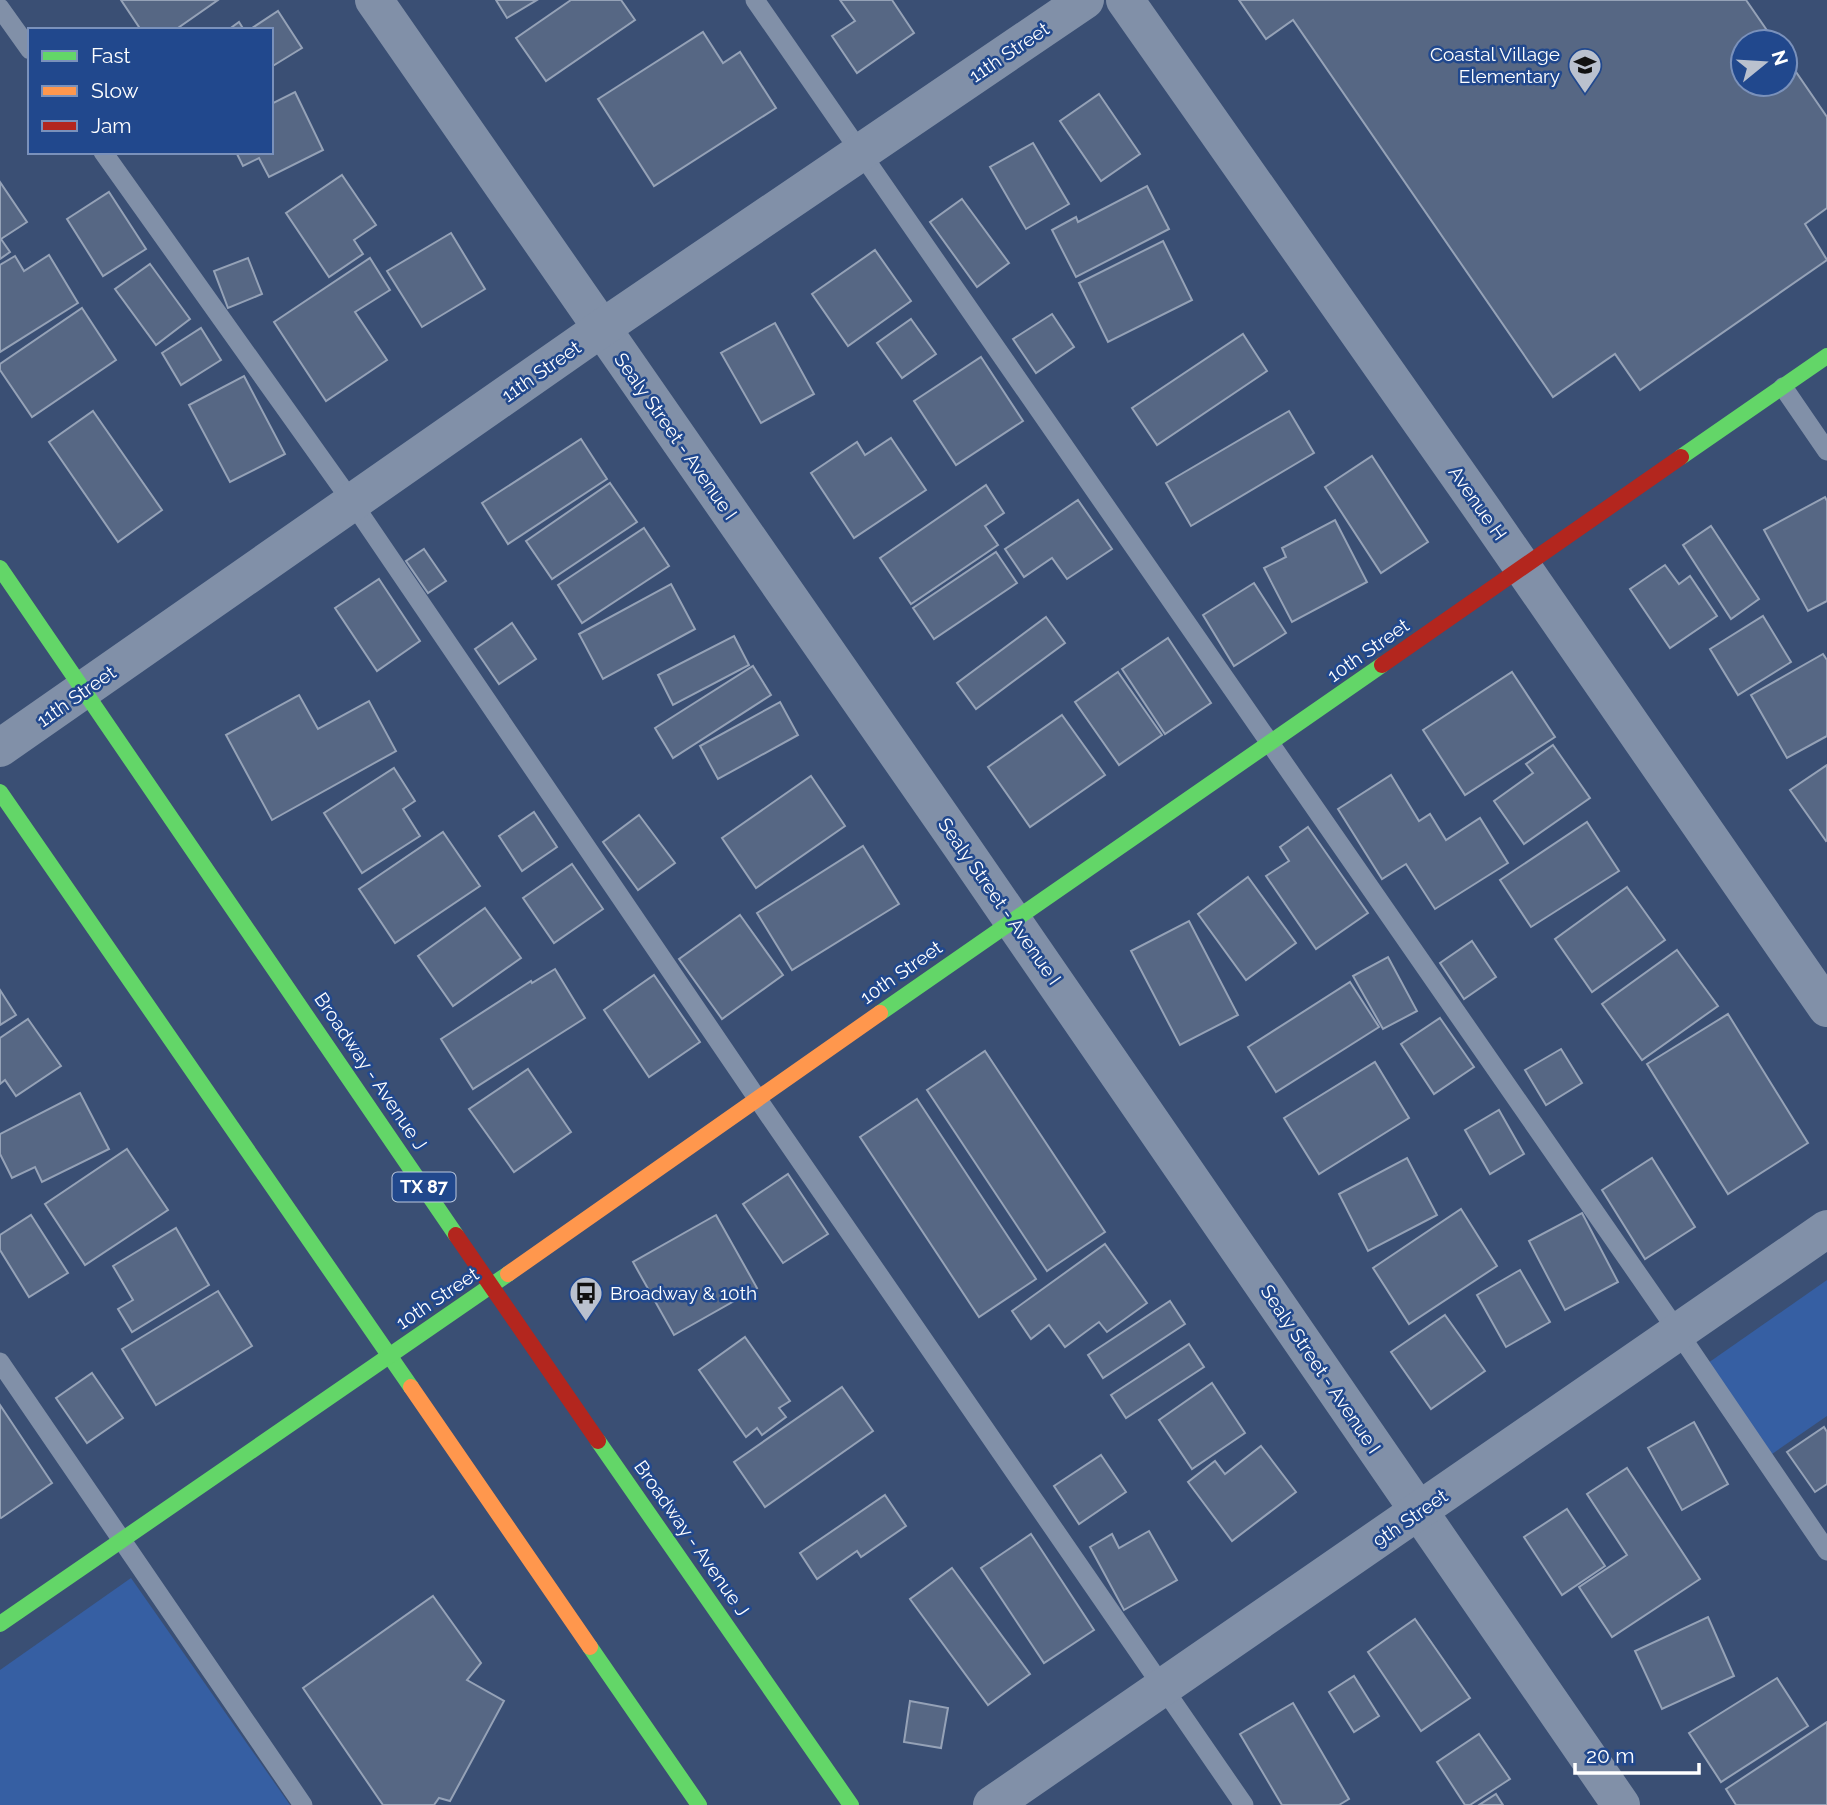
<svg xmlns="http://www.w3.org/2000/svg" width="1827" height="1805" font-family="Raleway,sans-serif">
	<rect width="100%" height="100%" fill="#3a4f74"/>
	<g fill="#365fa3">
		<path d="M1827 1280V1416L1772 1454 1708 1363Z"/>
		<path d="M131 1578 290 1805H0V1670Z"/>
	</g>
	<g fill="#566784" stroke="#95a2b7" stroke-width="2">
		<path d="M121 0H218L175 30H141Z"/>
		<path d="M496 0H537L507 18Z"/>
		<path d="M571 0H621L635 20 546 81 516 38Z"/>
		<path d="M840 0H892L914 33 857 73 832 36 855 21Z"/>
		<path d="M1239 0H1746L1775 42H1743V84H1785V56L1827 117V208L1805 224 1827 260 1640 390 1615 354 1553 397 1293 20 1266 39Z"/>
		<path d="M278 11 302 48 271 67V30H249Z"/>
		<path d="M239 22 244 30H228Z"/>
		<path d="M703 32 723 63 740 52 776 108 654 186 598 99Z"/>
		<path d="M295 92 323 150 269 177 259 158 243 166 236 152H271V104Z"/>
		<path d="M1099 94 1140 154 1101 181 1060 121Z"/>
		<path d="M1033 143 1069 204 1026 229 990 167Z"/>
		<path d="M342 175 376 225 354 240 363 254 329 277 286 213Z"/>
		<path d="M0 182 27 222 1 239 10 252 0 259Z"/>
		<path d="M1147 186 1169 229 1076 277 1052 230 1076 217 1078 222Z"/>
		<path d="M109 192 146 249 103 276 67 219Z"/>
		<path d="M962 199 1009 263 977 287 930 222Z"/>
		<path d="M451 233 485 289 422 327 387 271Z"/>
		<path d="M1163 241 1192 300 1108 342 1079 283Z"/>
		<path d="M875 250 911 301 848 346 812 294Z"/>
		<path d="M49 255 78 303 0 352V265L15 256 24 271Z"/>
		<path d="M248 258 262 294 228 308 214 271Z"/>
		<path d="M370 258 390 290 355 312 387 360 326 401 274 322Z"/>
		<path d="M150 264 190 319 156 345 115 289Z"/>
		<path d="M82 308 116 360 32 417 0 370V364Z"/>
		<path d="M1052 314 1074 347 1036 373 1013 339Z"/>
		<path d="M911 319 936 354 902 378 877 343Z"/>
		<path d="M775 323 814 394 761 423 721 353Z"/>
		<path d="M201 328 221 360 181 385 162 353Z"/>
		<path d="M1243 334 1267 371 1157 445 1132 408Z"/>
		<path d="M981 357 1023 421 956 465 914 401Z"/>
		<path d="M244 376 285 454 230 482 189 405Z"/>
		<path d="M93 411 162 510 118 542 49 442Z"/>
		<path d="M1289 411 1314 453 1191 526 1166 483Z"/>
		<path d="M891 438 926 490 854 538 811 473 857 442 865 455Z"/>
		<path d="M581 439 607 479 508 544 482 503Z"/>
		<path d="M1372 456 1428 542 1381 573 1325 487Z"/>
		<path d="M610 483 637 522 552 579 526 541Z"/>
		<path d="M986 485 1004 513 985 526 998 545 911 604 880 558Z"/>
		<path d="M1825 497 1827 501V601L1808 611 1764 530Z"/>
		<path d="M1078 500 1112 549 1067 579 1052 558 1024 577 1005 549Z"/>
		<path d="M1335 520 1367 582 1292 622 1264 568 1286 557 1282 548Z"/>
		<path d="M1711 526 1759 599 1731 619 1683 545Z"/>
		<path d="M644 528 669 566 582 623 558 585Z"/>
		<path d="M424 549 446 581 428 593 406 561Z"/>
		<path d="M996 552 1017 583 934 639 913 608Z"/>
		<path d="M1665 565 1679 584 1690 576 1717 616 1670 648 1630 589Z"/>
		<path d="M379 579 420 641 377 671 335 608Z"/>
		<path d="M1254 583 1286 633 1234 666 1203 615Z"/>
		<path d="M671 584 695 629 603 679 579 634Z"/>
		<path d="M1763 616 1791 662 1738 695 1710 649Z"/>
		<path d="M1046 617 1065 643 976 709 957 683Z"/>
		<path d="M512 623 536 659 499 684 475 649Z"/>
		<path d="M734 636 749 665 673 705 658 675Z"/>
		<path d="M1168 638 1211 703 1165 734 1122 669Z"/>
		<path d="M1823 654 1827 660V736L1787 758 1751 695Z"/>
		<path d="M753 666 771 695 673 758 655 728Z"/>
		<path d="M1118 672 1162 735 1119 765 1075 702Z"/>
		<path d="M1512 672 1555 737 1465 795 1423 730Z"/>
		<path d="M299 695 318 729 369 701 396 751 272 820 226 735Z"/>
		<path d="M780 702 798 735 718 779 700 746Z"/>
		<path d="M1062 715 1105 775 1030 827 988 767Z"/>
		<path d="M1553 745 1590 798 1524 844 1494 801 1533 773 1526 764Z"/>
		<path d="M1827 765V840L1826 841 1790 790Z"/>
		<path d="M394 768 415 801 403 809 420 836 362 873 324 813Z"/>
		<path d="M1391 775 1419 821 1430 814 1446 840 1480 818 1508 863 1435 909 1406 864 1382 879 1338 809Z"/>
		<path d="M811 776 845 826 756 888 722 838Z"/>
		<path d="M534 812 557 847 522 871 499 836Z"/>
		<path d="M639 815 675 863 638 890 603 842Z"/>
		<path d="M1587 822 1619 871 1531 927 1500 880Z"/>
		<path d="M1308 827 1368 913 1316 949 1266 876 1289 861 1280 847Z"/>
		<path d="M443 832 480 886 395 943 359 889Z"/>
		<path d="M863 846 899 904 792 970 757 913Z"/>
		<path d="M572 864 603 909 554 943 523 898Z"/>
		<path d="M1248 877 1296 943 1246 980 1198 914Z"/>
		<path d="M1627 887 1665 940 1592 992 1555 939Z"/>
		<path d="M485 908 521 958 453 1006 418 956Z"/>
		<path d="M740 915 783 975 722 1019 679 959Z"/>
		<path d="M1189 921 1238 1015 1180 1045 1131 951Z"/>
		<path d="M1472 941 1496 977 1464 999 1440 963Z"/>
		<path d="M1677 950 1718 1006 1642 1060 1602 1004Z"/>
		<path d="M1388 957 1417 1011 1383 1029 1353 976Z"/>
		<path d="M555 969 585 1018 473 1089 441 1039 531 981 532 983Z"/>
		<path d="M654 975 700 1042 649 1077 604 1010Z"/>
		<path d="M1350 982 1379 1027 1276 1092 1248 1047Z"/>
		<path d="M0 990 16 1015 0 1025Z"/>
		<path d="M1728 1014 1808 1143 1728 1194 1647 1064Z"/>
		<path d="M1440 1018 1474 1067 1434 1094 1401 1044Z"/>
		<path d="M28 1019 61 1066 16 1096 5 1080 0 1084V1038Z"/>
		<path d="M1561 1049 1582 1083 1546 1105 1525 1070Z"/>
		<path d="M985 1051 1105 1232 1047 1271 927 1090Z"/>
		<path d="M1375 1062 1409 1118 1319 1174 1284 1118Z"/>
		<path d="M528 1069 571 1132 514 1172 469 1109Z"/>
		<path d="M80 1093 109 1149 42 1182 35 1167 12 1178 0 1154V1134Z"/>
		<path d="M917 1099 1036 1279 979 1317 860 1137Z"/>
		<path d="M1499 1110 1524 1154 1490 1174 1465 1130Z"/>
		<path d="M127 1149 168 1210 85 1265 45 1204Z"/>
		<path d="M1407 1158 1437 1215 1368 1251 1339 1194Z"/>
		<path d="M1652 1158 1695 1227 1645 1259 1602 1190Z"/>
		<path d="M788 1174 828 1234 783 1263 743 1204Z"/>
		<path d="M1461 1209 1497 1266 1409 1324 1373 1268Z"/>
		<path d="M1582 1213 1618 1282 1565 1310 1529 1241Z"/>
		<path d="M31 1215 68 1273 29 1297 0 1250V1235Z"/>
		<path d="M716 1215 757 1288 674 1335 633 1262Z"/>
		<path d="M176 1228 209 1285 132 1332 118 1309 133 1300 113 1266Z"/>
		<path d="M1105 1244 1147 1303 1107 1332 1099 1322 1065 1347 1049 1325 1031 1339 1012 1311Z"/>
		<path d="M1520 1270 1550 1322 1506 1347 1477 1295Z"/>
		<path d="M218 1291 252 1346 156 1405 122 1349Z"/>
		<path d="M1170 1301 1185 1324 1103 1378 1088 1355Z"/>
		<path d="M1445 1315 1485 1371 1431 1409 1391 1352Z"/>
		<path d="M745 1337 790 1401 779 1408 786 1417 762 1435 757 1428 746 1437 699 1370Z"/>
		<path d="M1189 1344 1204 1367 1126 1418 1111 1395Z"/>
		<path d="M92 1373 123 1418 87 1443 56 1398Z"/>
		<path d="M1212 1383 1245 1433 1192 1469 1159 1420Z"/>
		<path d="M842 1387 873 1431 765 1507 734 1462Z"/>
		<path d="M0 1405 52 1483 1 1518 0 1517Z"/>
		<path d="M1694 1422 1728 1484 1682 1510 1648 1448Z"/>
		<path d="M1824 1427 1827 1432V1484L1815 1492 1787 1452Z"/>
		<path d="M1261 1446 1296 1492 1232 1541 1188 1482 1215 1461 1225 1474Z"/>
		<path d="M1101 1455 1126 1492 1079 1524 1054 1486Z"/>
		<path d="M1627 1468 1700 1579 1612 1637 1579 1587 1627 1555 1587 1494Z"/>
		<path d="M885 1495 906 1526 861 1557 857 1551 817 1579 800 1553Z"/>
		<path d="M1567 1509 1605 1566 1562 1595 1524 1537Z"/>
		<path d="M1149 1531 1177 1580 1124 1610 1090 1547 1112 1534 1119 1548Z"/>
		<path d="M1031 1534 1094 1630 1044 1663 981 1568Z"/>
		<path d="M952 1568 1030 1674 988 1705 910 1599Z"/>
		<path d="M433 1596 481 1663 467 1680 504 1701 450 1801 439 1798 434 1805H383L303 1688Z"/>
		<path d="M1708 1617 1734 1676 1662 1709 1635 1651Z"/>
		<path d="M1415 1619 1470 1698 1421 1731 1368 1652Z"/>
		<path d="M1354 1676 1379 1716 1354 1732 1329 1692Z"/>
		<path d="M1777 1678 1808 1726 1721 1782 1689 1733Z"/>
		<path d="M910 1701 948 1708 941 1748 904 1742Z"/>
		<path d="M1293 1703 1349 1799 1339 1805H1282L1240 1734Z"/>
		<path d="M1827 1722V1805H1736L1726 1789Z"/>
		<path d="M1479 1734 1510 1779 1470 1805H1465L1437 1762Z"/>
		<path d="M1496 1794 1503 1805H1479Z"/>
	</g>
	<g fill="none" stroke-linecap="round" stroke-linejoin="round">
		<g stroke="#8190a8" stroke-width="19">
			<path d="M755 0 1678 1332 1827 1551"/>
			<path d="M0 8 30 50"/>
			<path d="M103 152 352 502 757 1098 1244 1805"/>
			<path d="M1783 387 1827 451"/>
			<path d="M0 1362 303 1805"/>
		</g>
		<g stroke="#8190a8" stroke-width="38">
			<path d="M374 0 962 847 1621 1805"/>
			<path d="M1125 0 1485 513 1827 1008"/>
			<path d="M0 748 602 328 1085 0"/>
			<path d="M992 1805 1827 1229"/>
		</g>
		<g stroke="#63d668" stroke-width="16">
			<path d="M1681 457 1827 356"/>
			<path d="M0 568 456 1235"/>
			<path d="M0 792 411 1387"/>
			<path d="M880 1013 1382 665"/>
			<path d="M598 1441 851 1805"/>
			<path d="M0 1624 508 1274"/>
			<path d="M590 1647 699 1805"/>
		</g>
		<g stroke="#ff974d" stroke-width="16">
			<path d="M508 1274 880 1013"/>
			<path d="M411 1387 590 1647"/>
		</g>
		<g stroke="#b3261e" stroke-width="16">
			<path d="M1382 665 1681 457"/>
			<path d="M456 1235 598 1441"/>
		</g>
	</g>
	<defs>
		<symbol id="school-pin" viewBox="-11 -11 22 30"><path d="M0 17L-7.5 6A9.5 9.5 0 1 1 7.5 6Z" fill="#bac1ce" stroke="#21488d"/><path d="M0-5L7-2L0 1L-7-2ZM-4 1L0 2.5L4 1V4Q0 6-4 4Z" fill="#111"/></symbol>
		<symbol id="bus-pin" viewBox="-11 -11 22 30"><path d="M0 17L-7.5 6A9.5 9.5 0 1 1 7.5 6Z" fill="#bac1ce" stroke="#21488d"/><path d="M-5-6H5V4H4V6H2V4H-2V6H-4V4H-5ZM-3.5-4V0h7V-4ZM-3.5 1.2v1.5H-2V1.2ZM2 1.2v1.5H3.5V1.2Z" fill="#111"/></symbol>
	</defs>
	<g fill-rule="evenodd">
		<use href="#school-pin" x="1566" y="46" width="38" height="52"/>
		<use href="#bus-pin" x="567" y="1274" width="38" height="52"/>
	</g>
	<g text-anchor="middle" stroke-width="5" stroke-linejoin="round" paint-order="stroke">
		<rect fill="#21488d" stroke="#bcc8dd" stroke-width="2" x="392.5" y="1172.5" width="63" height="29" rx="5"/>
		<g font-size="18" font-weight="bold" fill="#fff">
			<text x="424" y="1193">TX 87</text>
		</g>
		<g font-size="19" fill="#fff" stroke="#21488d">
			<text transform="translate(1009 52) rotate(-34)" y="7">11th Street</text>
			<text transform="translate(541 371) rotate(-35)" y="7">11th Street</text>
			<text transform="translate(676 436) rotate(55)" y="7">Sealy Street - Avenue I</text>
			<text transform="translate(1478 503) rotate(55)" y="7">Avenue H</text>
			<text transform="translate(1368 650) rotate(-35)" y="7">10th Street</text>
			<text transform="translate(76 696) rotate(-35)" y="7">11th Street</text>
			<text transform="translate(1000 901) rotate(55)" y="7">Sealy Street - Avenue I</text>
			<text transform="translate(901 972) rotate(-35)" y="7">10th Street</text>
			<text transform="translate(371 1071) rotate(56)" y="7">Broadway - Avenue J</text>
			<text transform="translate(437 1298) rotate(-34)" y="7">10th Street</text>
			<text transform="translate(1321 1369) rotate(56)" y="7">Sealy Street - Avenue I</text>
			<text transform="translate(1410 1518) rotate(-35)" y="7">9th Street</text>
			<text transform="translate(692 1538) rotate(55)" y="7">Broadway - Avenue J</text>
		</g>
		<g font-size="19" fill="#fff" stroke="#21488d" text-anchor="end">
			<text x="1560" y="61">Coastal Village<tspan x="1560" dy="22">Elementary</tspan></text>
			<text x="610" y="1300" text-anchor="start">Broadway &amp; 10th</text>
		</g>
	</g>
	<rect x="28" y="28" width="245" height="126" fill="#21488d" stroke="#7a91bb" stroke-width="2"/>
	<rect x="42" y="51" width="35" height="10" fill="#63d668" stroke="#7a91bb" stroke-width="2"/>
	<text x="91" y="63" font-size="21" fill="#ffffff">Fast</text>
	<rect x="42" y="86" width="35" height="10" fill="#ff974d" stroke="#7a91bb" stroke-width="2"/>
	<text x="91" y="98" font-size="21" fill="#ffffff">Slow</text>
	<rect x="42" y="121" width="35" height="10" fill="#b3261e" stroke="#7a91bb" stroke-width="2"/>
	<text x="91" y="133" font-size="21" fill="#ffffff">Jam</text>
	<g transform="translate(1764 63) rotate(72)"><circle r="33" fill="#21488d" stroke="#7a91bb" stroke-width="2"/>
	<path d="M0-5L12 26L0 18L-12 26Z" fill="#bac1ce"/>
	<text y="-10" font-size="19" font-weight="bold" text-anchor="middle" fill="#ffffff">N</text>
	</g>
	<path d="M1575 1763v10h124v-10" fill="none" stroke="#ffffff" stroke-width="3.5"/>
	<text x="1586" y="1763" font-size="21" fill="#ffffff" stroke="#21488d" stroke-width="5" paint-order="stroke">20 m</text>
</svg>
